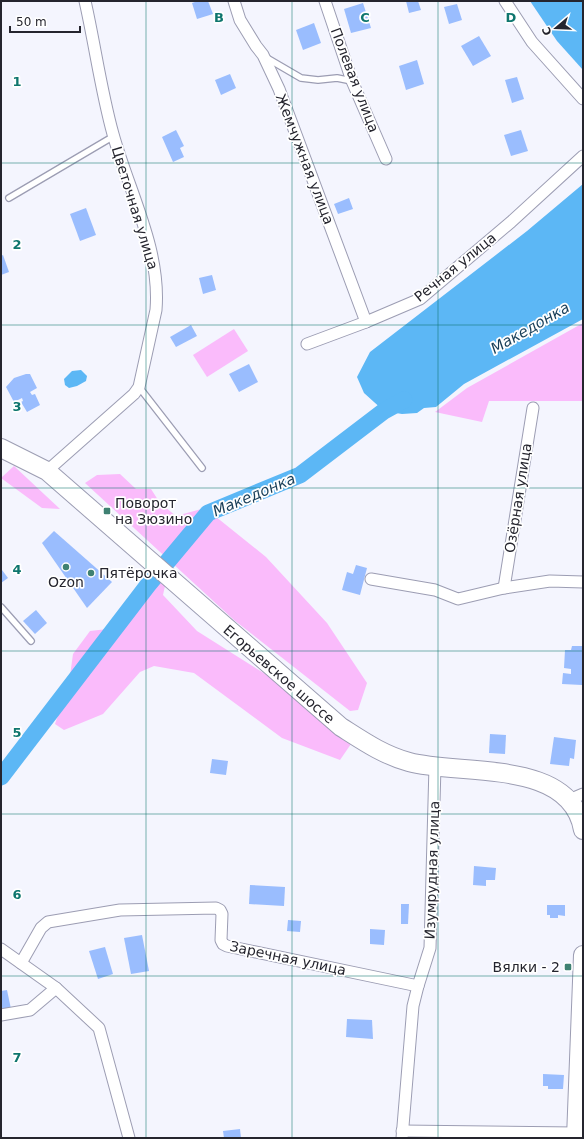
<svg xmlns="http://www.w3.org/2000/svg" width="584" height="1139" font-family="'DejaVu Sans',sans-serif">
	<rect width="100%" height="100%" fill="#f4f5fe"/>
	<g fill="#fabbfb">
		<path d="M583 323V401H489L482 422 435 412 467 388Z"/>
		<path d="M234 329 248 351 207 377 193 355Z"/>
		<path d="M14 466 60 509 42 508 1 478Z"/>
		<path d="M120 474 136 489H151L160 503 176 516 205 508 266 557 327 623 367 683 358 710 350 711 234 620 85 483 97 475Z"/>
		<path d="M158 581 165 586 163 595 197 631 278 682 351 744 340 760 282 738 194 673 154 666 140 672 103 714 64 730 55 724 69 683 73 654 90 631 125 627Z"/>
	</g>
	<g fill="#5cb7f5">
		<path d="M530 1H583V70L557 41Z"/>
		<path d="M583 184V319L464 384 436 407 424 408 417 413 402 414 384 411 364 393 357 377 370 352 527 231Z"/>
		<path d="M81 370 87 376 86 381 77 386 69 388 65 385 64 379 72 371Z"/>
	</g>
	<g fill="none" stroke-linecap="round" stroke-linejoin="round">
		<path stroke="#5cb7f5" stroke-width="17" d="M1 777 148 585 208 513 300 475 384 411 404 400"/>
	</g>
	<g fill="#9abdfe">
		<path d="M198 1H208L213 14 197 19 192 3Z"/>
		<path d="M406 1H418L421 10 409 13Z"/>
		<path d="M363 3 371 28 351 33 344 9Z"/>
		<path d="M457 4 462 20 449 24 444 7Z"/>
		<path d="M314 23 321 43 303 50 296 30Z"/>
		<path d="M479 36 491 56 473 66 461 46Z"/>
		<path d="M417 60 424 84 406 90 399 66Z"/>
		<path d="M230 74 236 88 221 95 215 80Z"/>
		<path d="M517 77 524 99 512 103 505 80Z"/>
		<path d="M176 130 184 146 180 148 184 157 173 162 162 137Z"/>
		<path d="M521 130 528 151 511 156 504 135Z"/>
		<path d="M349 198 353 209 338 214 334 204Z"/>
		<path d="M86 208 96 235 80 241 70 214Z"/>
		<path d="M3 255 9 272 1 275V256Z"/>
		<path d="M212 275 216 290 203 294 199 278Z"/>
		<path d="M191 325 197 336 176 347 170 337Z"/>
		<path d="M249 364 258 382 239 392 229 374Z"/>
		<path d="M26 374H30L37 388 30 392 32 395 35 394 40 405 27 412 21 402 23 401 22 398 14 402 6 387 14 378Z"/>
		<path d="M54 531 112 582 87 608 42 543Z"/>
		<path d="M356 565 367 568 360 595 342 590 347 572 353 574Z"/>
		<path d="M2 570 8 578 1 583V571Z"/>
		<path d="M36 610 47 623 35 634 23 621Z"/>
		<path d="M572 646H583L582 685 562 684 563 673 571 674V669L564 668 565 650H571Z"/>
		<path d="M490 734 506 735 505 754 489 753Z"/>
		<path d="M554 737 576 740 574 759 570 758 569 766 550 764Z"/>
		<path d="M212 759 228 761 226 775 210 773Z"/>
		<path d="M474 866 496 868 495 880H486V886L473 885Z"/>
		<path d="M250 885 285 887 284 906 249 904Z"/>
		<path d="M401 904H409L408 924H401Z"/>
		<path d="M547 905H565V916L558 915V918H550V915H547Z"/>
		<path d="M288 920 301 921 300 932 287 931Z"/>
		<path d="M370 929 385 930 384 945 370 944Z"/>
		<path d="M142 935 149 971 131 974 124 938Z"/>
		<path d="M105 947 113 974 98 979 89 951Z"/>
		<path d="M7 990 11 1009 1 1011V991Z"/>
		<path d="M347 1019 372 1020 373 1039 346 1037Z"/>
		<path d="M543 1074 564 1075 563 1089H548V1086H543Z"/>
		<path d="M240 1129 241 1138H224L223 1131Z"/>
	</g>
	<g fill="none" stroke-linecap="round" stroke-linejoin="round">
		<defs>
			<g id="lane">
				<path d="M265 57 301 78 318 80 337 78 352 81"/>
				<path d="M9 198 114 136"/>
				<path d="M139 387 202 468"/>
				<path d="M1 607 31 641"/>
			</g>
			<g id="street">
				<path d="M234 1 240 20 256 46 263 55 279 89 366 322"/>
				<path d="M325 1 352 81 386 159"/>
				<path d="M505 1 532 42 583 99"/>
				<path d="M307 344 366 322 420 299 511 222 583 156"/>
				<path d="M47 471 134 394 139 387 156 310C161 249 129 192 113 134 101 91 95 45 85 1"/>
				<path d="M371 579 435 590 458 599 504 588 550 581 583 582"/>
				<path d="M504 588 533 408"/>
				<path d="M569 800 583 794"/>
				<path d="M1 949 56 988 99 1028 129 1138"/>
				<path d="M21 963 41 928 48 922 120 910 216 908 220 910 222 914 221 940 223 944 227 946 418 986"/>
				<path d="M1 1015 30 1010 56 988"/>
				<path d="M402 1131 576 1133"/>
				<path d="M402 1138 413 1006 418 986 430 948 435 766"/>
			</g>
			<g id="primary">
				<path d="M1 448 47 471 341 727C363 741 383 755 409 762 460 776 571 758 583 830"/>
				<path d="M576 1138 583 955"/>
			</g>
		</defs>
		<use href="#lane" stroke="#9c9db3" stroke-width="8"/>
		<use href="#street" stroke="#9c9db3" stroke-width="13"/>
		<use href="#primary" stroke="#9c9db3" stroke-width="20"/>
		<use href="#lane" stroke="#fff" stroke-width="5.5"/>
		<use href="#street" stroke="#fff" stroke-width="11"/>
		<use href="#primary" stroke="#fff" stroke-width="18"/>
	</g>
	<path fill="none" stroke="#0f766e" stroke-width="1" stroke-opacity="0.55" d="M146 1V1138M292 1V1138M438 1V1138M1 163H583M1 325H583M1 488H583M1 651H583M1 814H583M1 976H583"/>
	<g fill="#3f8172" stroke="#fff" stroke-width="1.5">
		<rect x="103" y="507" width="8" height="8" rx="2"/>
		<circle cx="66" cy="567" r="4"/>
		<circle cx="91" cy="573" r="4"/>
		<rect x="564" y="963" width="8" height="8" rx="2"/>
	</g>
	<g text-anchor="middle" stroke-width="3.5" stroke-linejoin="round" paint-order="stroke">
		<g font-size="14" fill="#25252e" stroke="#fff">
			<text transform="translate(355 80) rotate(69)" y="5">Полевая улица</text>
			<text transform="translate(305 159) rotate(69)" y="5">Жемчужная улица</text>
			<text transform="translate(135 208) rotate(73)" y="5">Цветочная улица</text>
			<text transform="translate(455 267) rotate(-39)" y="5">Речная улица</text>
			<text transform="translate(518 498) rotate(-81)" y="5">Озёрная улица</text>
			<text transform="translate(279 674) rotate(41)" y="5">Егорьевское шоссе</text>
			<text transform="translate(432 870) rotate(-88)" y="5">Изумрудная улица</text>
			<text transform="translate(288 958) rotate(12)" y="5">Заречная улица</text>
		</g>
		<g font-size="14" fill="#25252e" stroke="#fff" text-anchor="start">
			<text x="115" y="508">Поворот<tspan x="115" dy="16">на Зюзино</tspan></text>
			<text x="99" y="578">Пятёрочка</text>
			<text x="66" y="587" text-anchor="middle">Ozon</text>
			<text x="560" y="972" text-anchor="end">Вялки - 2</text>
		</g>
		<g font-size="15" font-style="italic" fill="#193f59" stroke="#fff">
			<text transform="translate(530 328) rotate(-30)" y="5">Македонка</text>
			<text transform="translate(254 495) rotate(-23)" y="5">Македонка</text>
		</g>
	</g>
	<g font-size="13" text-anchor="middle" font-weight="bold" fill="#0f766e" stroke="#fff" stroke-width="3.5" stroke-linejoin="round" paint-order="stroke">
		<text x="219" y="22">B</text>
		<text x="365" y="22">C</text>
		<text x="511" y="22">D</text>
		<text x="17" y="86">1</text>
		<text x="17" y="249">2</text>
		<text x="17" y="411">3</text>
		<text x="17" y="574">4</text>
		<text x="17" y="737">5</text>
		<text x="17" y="899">6</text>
		<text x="17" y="1062">7</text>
	</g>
	<rect width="584" height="1139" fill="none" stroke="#25252e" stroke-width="4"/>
	<g transform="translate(556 28) rotate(251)" stroke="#ffffff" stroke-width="3" paint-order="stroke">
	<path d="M0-3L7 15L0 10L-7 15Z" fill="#25252e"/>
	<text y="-6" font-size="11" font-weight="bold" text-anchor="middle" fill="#25252e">С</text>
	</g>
	<path d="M10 26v6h70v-6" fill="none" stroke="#25252e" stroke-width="2"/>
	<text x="16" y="26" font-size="12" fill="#25252e" stroke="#ffffff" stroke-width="3" paint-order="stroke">50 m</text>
</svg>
